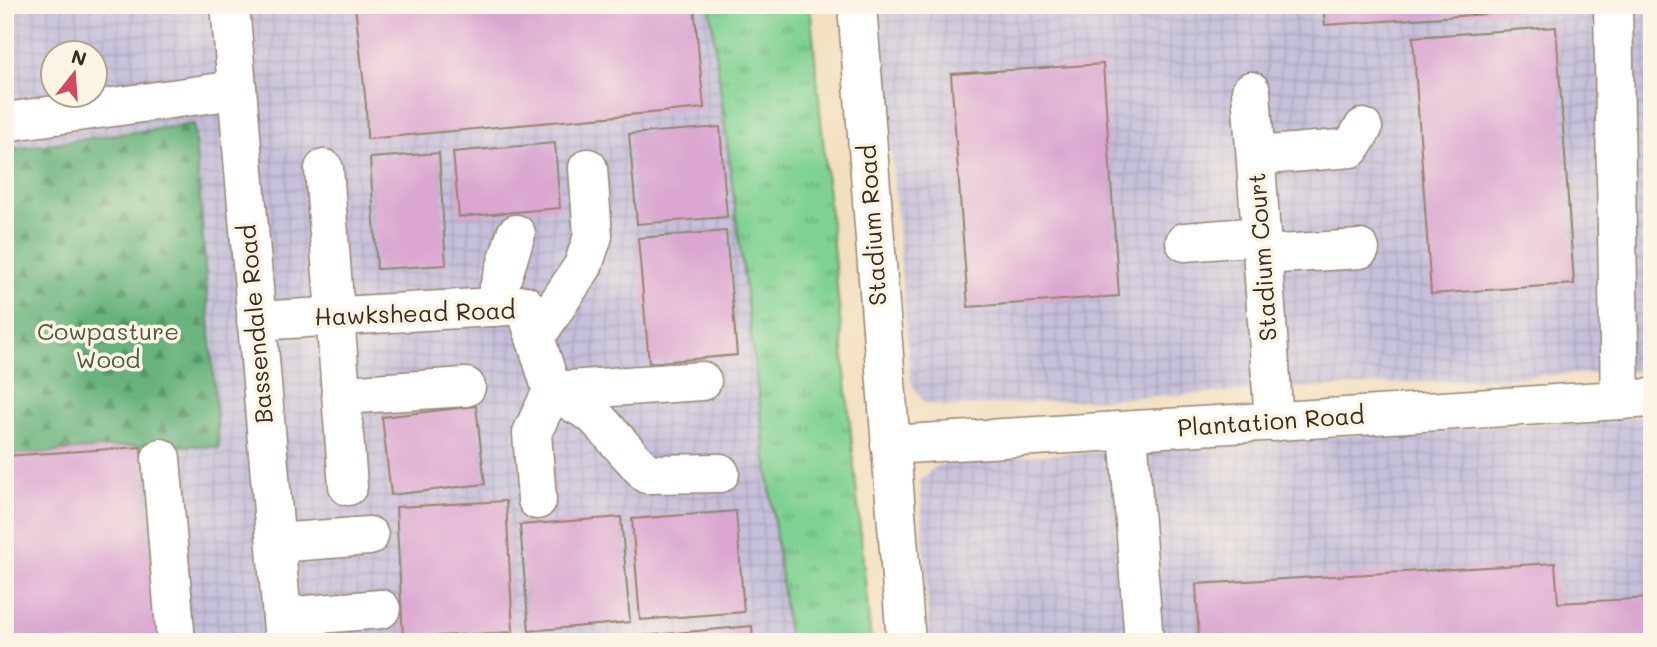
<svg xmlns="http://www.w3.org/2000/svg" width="1657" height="647" font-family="Mali,sans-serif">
	<defs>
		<pattern id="industrial-grid" width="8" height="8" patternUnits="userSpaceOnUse" patternTransform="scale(1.75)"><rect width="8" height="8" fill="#c6c0da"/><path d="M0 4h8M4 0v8" fill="none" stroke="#aba5bb"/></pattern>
		<pattern id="grass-tufts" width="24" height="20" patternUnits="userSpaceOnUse" patternTransform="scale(1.75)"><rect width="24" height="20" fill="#7fd193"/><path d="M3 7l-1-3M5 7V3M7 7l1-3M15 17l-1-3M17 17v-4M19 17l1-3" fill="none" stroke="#69aa77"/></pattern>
		<pattern id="forest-firs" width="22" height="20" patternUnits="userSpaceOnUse" patternTransform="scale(1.75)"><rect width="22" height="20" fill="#67b37d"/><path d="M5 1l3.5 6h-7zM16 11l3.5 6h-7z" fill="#569266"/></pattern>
	</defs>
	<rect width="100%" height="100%" fill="#fcf5e5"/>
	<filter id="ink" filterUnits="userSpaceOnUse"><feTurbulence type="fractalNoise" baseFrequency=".0143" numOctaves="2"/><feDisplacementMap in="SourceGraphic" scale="14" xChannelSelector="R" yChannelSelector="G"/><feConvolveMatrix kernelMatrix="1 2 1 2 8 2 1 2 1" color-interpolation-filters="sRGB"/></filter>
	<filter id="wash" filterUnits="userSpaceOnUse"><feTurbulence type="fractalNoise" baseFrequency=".00686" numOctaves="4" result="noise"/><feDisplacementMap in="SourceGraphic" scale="28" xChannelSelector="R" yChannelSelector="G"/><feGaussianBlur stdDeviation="1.57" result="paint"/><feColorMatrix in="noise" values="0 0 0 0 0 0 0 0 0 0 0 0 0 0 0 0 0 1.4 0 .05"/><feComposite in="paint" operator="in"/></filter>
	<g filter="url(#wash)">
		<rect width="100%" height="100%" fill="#f2dfc0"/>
		<g fill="url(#industrial-grid)" fill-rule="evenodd">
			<path d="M5 5H714L790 642H5ZM52 52H94V94H52Z"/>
			<path d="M879 5H1652V370L948 407 925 403 911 383Z"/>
			<path d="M1652 416V642H929L920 480 938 465 971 460Z"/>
		</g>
		<path fill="url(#grass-tufts)" stroke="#5d7e58" stroke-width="2" d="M710 5H810L871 642H789Z"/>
		<path fill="url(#forest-firs)" stroke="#516e4e" stroke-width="2" d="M194 124 219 448C151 440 74 451 5 456V150Z"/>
		<g id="blocks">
			<g fill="#dba7d0">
				<path d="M355 5H694L704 108 367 139 366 105Z"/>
				<path d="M1323 5H1550V10L1325 25Z"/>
				<path d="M1556 27 1574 284 1431 294 1413 37Z"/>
				<path d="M1103 64 1119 296 968 307 951 74Z"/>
				<path d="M720 127 727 217 637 224 629 134Z"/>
				<path d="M555 143 560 208 459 217 453 152Z"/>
				<path d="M439 153 446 265 377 269 370 158Z"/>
				<path d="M726 231 737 355 649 363 638 238Z"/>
				<path d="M476 406 485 484 391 495 382 417Z"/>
				<path d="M141 447 157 642H5V456Z"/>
				<path d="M506 501 513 632 403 638 396 507Z"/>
				<path d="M736 511 744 612 640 620 632 519Z"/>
				<path d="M621 517 630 622 529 631 520 525Z"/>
				<path d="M1555 563 1558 603 1652 598V642H1199L1196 584Z"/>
				<path d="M752 626 753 642H622L621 638Z"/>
			</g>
		</g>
	</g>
	<g filter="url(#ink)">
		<use href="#blocks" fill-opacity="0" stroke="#96846f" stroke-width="2"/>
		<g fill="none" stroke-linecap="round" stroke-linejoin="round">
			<defs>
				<g id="minor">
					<path d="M230 5 284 642"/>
					<path d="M857 5 906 642"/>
					<path d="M1613 5 1620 400"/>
					<path d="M1251 91 1274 422"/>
					<path d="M5 122 236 90"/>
					<path d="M1256 156 1351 148 1363 128"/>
					<path d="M324 169 348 486"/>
					<path d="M1185 242 1261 236"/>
					<path d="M1263 255 1360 249"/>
					<path d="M493 307 516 234"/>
					<path d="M256 321 525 305 552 391 593 414 647 474 720 473"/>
					<path d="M535 338 583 266 593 236 588 168"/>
					<path d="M342 395 466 387"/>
					<path d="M1128 431 1144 642"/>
					<path d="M890 445 1652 398"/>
					<path d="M161 458 176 642"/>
					<path d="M537 500 532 433 552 391 702 381"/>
					<path d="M276 543 369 536"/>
					<path d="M282 617 381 609"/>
				</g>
			</defs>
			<use href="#minor" stroke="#96846f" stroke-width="41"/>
			<use href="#minor" stroke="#fff" stroke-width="38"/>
		</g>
	</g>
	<g text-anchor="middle" stroke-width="7" stroke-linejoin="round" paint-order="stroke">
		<g font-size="24" fill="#3b2a1e" stroke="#fcf5e5">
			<text transform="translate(873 225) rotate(-94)" y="8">Stadium Road</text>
			<text transform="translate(1263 257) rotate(-94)" y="8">Stadium Court</text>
			<text transform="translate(415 314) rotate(-2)" y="8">Hawkshead Road</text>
			<text transform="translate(256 324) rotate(-95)" y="8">Bassendale Road</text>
			<text transform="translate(1271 422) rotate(-4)" y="8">Plantation Road</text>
		</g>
		<g font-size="24" fill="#4f5c41" stroke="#fcf5e5">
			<text x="108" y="340">Cowpasture<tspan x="108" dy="28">Wood</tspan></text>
		</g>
	</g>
	<rect width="1657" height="647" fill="none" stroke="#fcf5e5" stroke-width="28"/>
	<g transform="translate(74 74) rotate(17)"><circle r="33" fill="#fcf5e5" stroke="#afa495" stroke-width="2"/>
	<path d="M0-5L12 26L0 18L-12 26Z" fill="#d1495b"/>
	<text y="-10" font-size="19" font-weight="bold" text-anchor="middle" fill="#3b2a1e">N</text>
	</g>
</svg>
